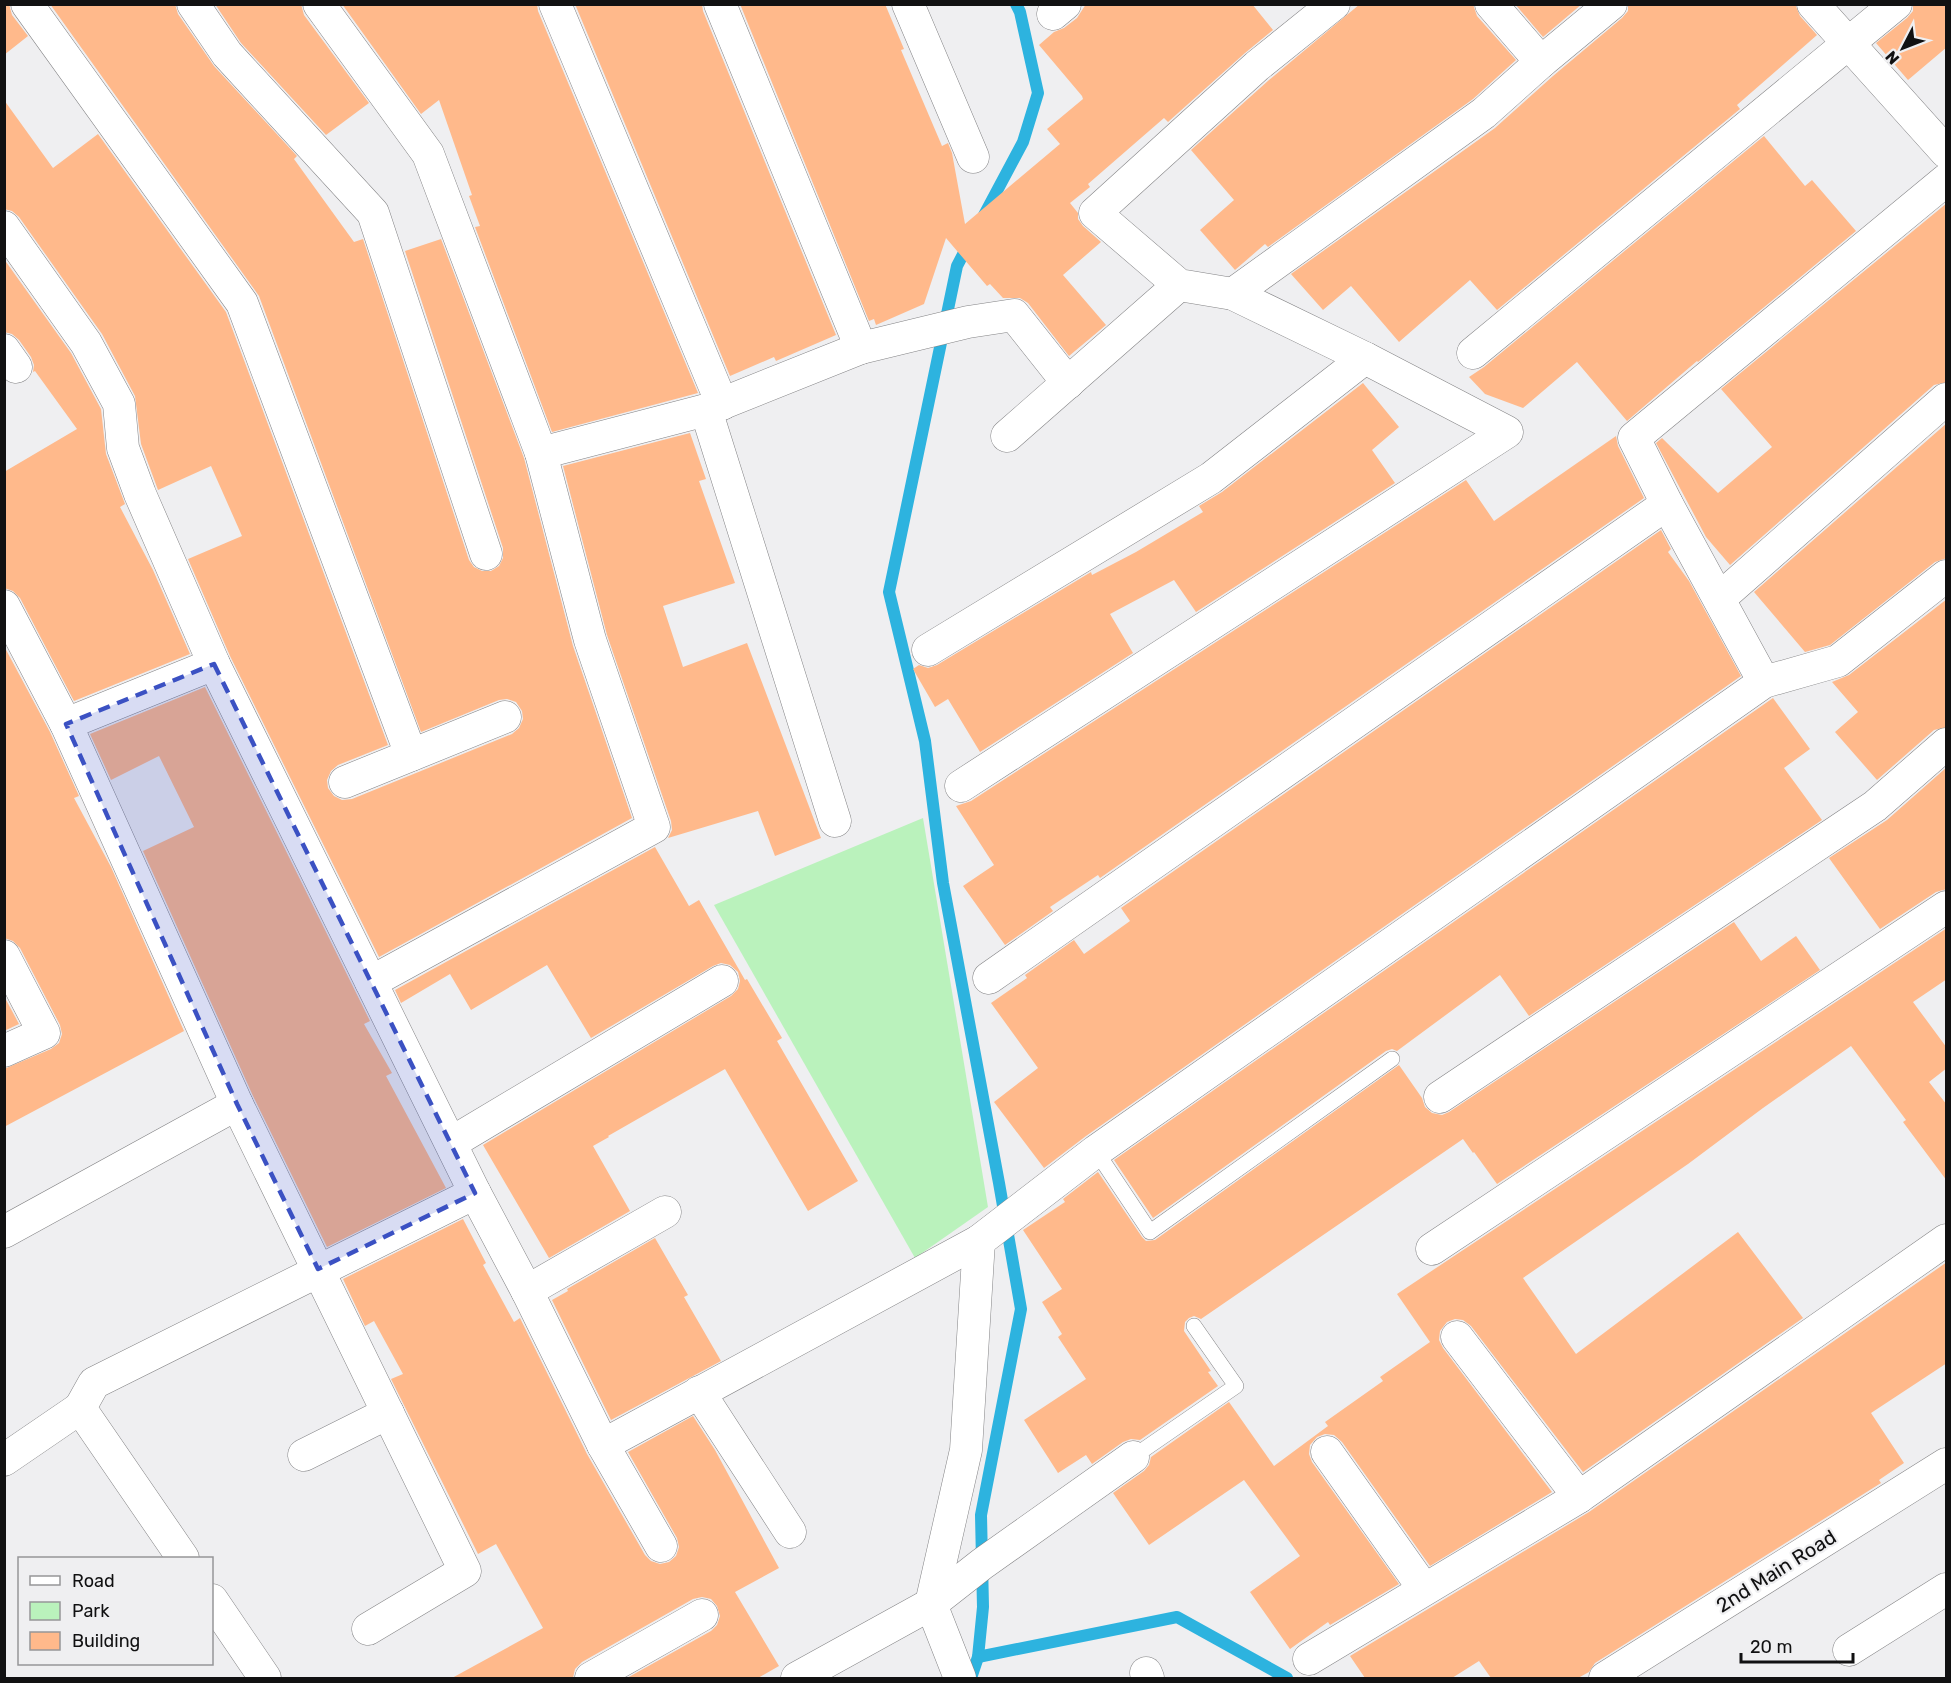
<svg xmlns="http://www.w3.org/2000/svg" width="1951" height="1683" font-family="Rubik,sans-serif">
	<rect width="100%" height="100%" fill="#efeff1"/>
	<path fill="#baf2bc" d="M923 818 988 1207 915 1258 714 905Z"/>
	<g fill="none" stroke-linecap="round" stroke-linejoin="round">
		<g stroke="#2db3df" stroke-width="12">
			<path d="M983 217 1023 142 1038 93 1020 12 1016 4"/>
			<path d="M969 243 957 266 889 592 925 741 943 883 999 1183 1021 1309 981 1515 983 1607 978 1657 971 1678"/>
			<path d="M978 1657 1177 1617 1287 1678"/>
		</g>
	</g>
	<g fill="#ffb98b">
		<path d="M4 4H9L12 15 28 36 4 55Z"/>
		<path d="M50 4H175L178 14 214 66 297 156 294 159 354 242 363 239 469 560 474 567 482 571H491L499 566 503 558V548L405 251 441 239 524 458 573 646 632 818 379 957 230 656 188 559 242 536 211 466 158 490 141 444 135 396 102 334 19 217 12 211 4 209V100L53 168 98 134 226 312 388 745 338 765 331 771 327 780 328 788 334 796 342 800 352 799 512 734 519 728 523 719 522 711 516 702 507 699 499 700 421 732 259 296Z"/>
		<path d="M215 4H301L304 15 369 103 326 135 241 43Z"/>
		<path d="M342 4H537L538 11 698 393 552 432 475 227 480 226 469 196 472 195 439 100 421 114Z"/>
		<path d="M575 4H702L703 11 836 335 776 361 774 357 730 376Z"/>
		<path d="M740 4H885L904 49 901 50 942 146 948 143 952 153 965 224 1060 144 1047 129 1083 99 1082 96 1039 45 1054 32 1064 28 1077 18 1086 4H1252L1273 30 1245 53 1168 122 1164 118 1088 184 1090 187 1070 203 1078 213V219L1083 226 1101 242 1063 275 1106 325 1069 356 1028 303 1020 298H1003L990 284 987 286 946 238 924 304 876 325 874 319 869 321Z"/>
		<path d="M1360 4H1473L1477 16 1516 60 1473 99 1268 247 1265 244 1235 270 1200 230 1234 200 1191 150 1269 80Z"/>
		<path d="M1515 4H1582L1543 37Z"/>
		<path d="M1628 4H1795L1800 16 1817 35 1737 105 1740 109 1497 310 1470 280 1399 342 1351 286 1323 310 1291 274 1495 128 1553 76 1622 18 1628 11Z"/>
		<path d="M1913 4H1947V47L1908 80 1876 43 1907 18 1913 11Z"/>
		<path d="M1764 136 1805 186 1812 180 1856 231 1698 362 1697 361 1627 421 1577 362 1523 408 1485 394 1469 377 1484 367Z"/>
		<path d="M1947 203V382L1934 385 1730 565 1706 537 1656 443 1662 438 1718 493 1772 447 1721 389Z"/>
		<path d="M4 259 71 353 101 409 106 454 125 504 120 507 153 570 190 654 74 701 20 598 13 591 4 588V472L77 429 35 371 33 372 34 365 31 357 19 340 12 334 4 332Z"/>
		<path d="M1363 383 1399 427 1372 450 1395 483 1196 612 1174 580 1110 614 1133 653 980 752 948 699 935 707 913 669 919 665 928 668 937 665 1091 572 1092 575 1136 552 1203 512 1199 506 1222 492Z"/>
		<path d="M1947 423V558L1935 562 1830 645 1805 652 1754 592Z"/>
		<path d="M690 433 706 479 699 481 735 583 663 606 683 667 747 643 821 838 775 856 758 811 668 838 672 830 671 821 607 635 563 466Z"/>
		<path d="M1616 436 1618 446 1644 498 1100 878 1098 875 1050 907 1053 911 1005 945 963 886 994 865 956 806 971 801 1466 480 1494 521Z"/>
		<path d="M1661 530 1671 549 1668 552 1689 581 1741 676 1086 1136 1044 1168 994 1102 1038 1068 991 1003 1027 978 1025 975 1074 940 1084 954 1130 921 1121 908Z"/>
		<path d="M1947 599V727L1934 730 1877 780 1835 732 1858 712 1832 682 1849 675Z"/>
		<path d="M4 646 50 732 79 796 74 798 111 867 184 1031 4 1127V1069L51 1049 59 1043 62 1034 60 1025 20 948 13 941 4 938Z"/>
		<path d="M205 687 370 1021 364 1024 392 1073 386 1076 446 1188 327 1247 253 1096 143 851 194 827 159 756 111 780 90 734Z"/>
		<path d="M1773 698 1810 749 1784 768 1822 820 1529 1016 1500 975 1397 1051 1392 1049 1386 1051 1153 1218 1114 1160Z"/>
		<path d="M1947 767V889L1936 892 1880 929 1829 858 1887 820Z"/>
		<path d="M655 847 689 906 699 900 745 980 747 979 782 1038 777 1041 858 1181 808 1211 725 1069 608 1136 609 1137 593 1146 630 1211 549 1258 483 1145 731 996 738 989 740 981 738 972 730 965 721 963 713 966 591 1038 547 965 471 1010 450 974 401 1003 395 990Z"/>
		<path d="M1734 922 1761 961 1796 936 1820 970 1497 1184 1474 1152 1473 1153 1463 1139 1201 1319 1194 1316 1189 1318 1185 1322 1184 1331 1211 1371 1208 1372 1218 1386 1140 1440 1131 1439 1123 1442 1092 1464 1086 1455 1058 1473 1024 1420 1086 1379 1058 1337 1062 1334 1042 1302 1062 1289 1023 1230 1065 1202 1063 1199 1098 1172 1142 1237 1146 1241 1155 1240 1399 1065 1422 1098 1425 1107 1432 1113 1442 1115 1449 1112Z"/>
		<path d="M1947 928V979L1913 1002 1947 1048V1068L1929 1082 1947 1105V1181L1903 1122 1906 1120 1851 1046 1763 1108 1688 1164 1523 1278 1576 1354 1738 1232 1803 1318 1583 1472 1471 1326 1463 1320 1455 1319 1447 1322 1440 1331 1439 1340 1443 1348 1552 1492 1430 1566 1342 1442 1334 1435 1325 1434 1317 1437 1310 1445 1309 1454 1312 1462 1399 1584 1330 1625 1328 1622 1290 1649 1250 1592 1300 1556 1244 1480 1149 1545 1113 1493 1144 1471 1149 1465 1151 1457 1229 1402 1274 1466 1328 1426 1325 1422 1383 1381 1380 1377 1430 1342 1397 1294Z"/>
		<path d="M4 996 19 1024 4 1031Z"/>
		<path d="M463 1219 486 1263 483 1265 514 1322 520 1318 587 1454 645 1555 651 1561 660 1564 669 1562 676 1556 679 1547 677 1538 628 1452 693 1416 715 1450 779 1568 735 1592 779 1666 758 1678H627L711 1631 717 1625 720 1616 717 1606 711 1599 702 1597 693 1599 582 1662 575 1669 573 1678H452L543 1628 496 1544 478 1554 391 1379 403 1374 374 1321 365 1326 343 1279Z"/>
		<path d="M655 1238 688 1295 684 1297 721 1361 611 1420 552 1300 568 1291 567 1289Z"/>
		<path d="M1947 1262V1363L1871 1413 1904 1463 1879 1480 1881 1483 1595 1663 1589 1672 1578 1678H1491L1479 1661 1452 1678H1365L1350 1656 1589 1512Z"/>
	</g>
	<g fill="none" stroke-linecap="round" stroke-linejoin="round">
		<defs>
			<g id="service">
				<path d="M1096 1151 1150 1232 1392 1059"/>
				<path d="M1133 1457 1236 1386 1194 1326"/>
			</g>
			<g id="minor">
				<path d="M27 4 242 303 411 755"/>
				<path d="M193 4 227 54 373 213 486 554"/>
				<path d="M319 4 428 154 541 453 590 640 654 827 371 982"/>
				<path d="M555 4 722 404"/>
				<path d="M908 4 973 157"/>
				<path d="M1491 4 1541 62 1611 4"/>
				<path d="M1813 4 1946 152"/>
				<path d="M1053 14 1065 4"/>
				<path d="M4 227 86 343 119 404 123 448 140 494 214 664 475 1193 527 1291 603 1445 661 1546"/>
				<path d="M1233 294 1484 113 1541 62"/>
				<path d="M861 348 968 322 1014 315 1068 383"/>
				<path d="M4 350 16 367"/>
				<path d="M1473 353 1896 4"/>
				<path d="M706 410 835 821"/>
				<path d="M1007 436 1179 285"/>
				<path d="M541 453 706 410 861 348 720 4"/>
				<path d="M1720 598 1946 399"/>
				<path d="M4 606 66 724 237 1104 465 1571 368 1629"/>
				<path d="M928 650 1211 478 1365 358"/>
				<path d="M1764 682 1667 504 1634 438 1946 180"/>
				<path d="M66 724 214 664"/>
				<path d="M345 782 505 717"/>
				<path d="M961 786 1507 432 1365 358 1233 294 1179 285 1095 213 1257 66 1334 4"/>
				<path d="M4 956 44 1033 4 1051"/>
				<path d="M989 978 1667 504"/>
				<path d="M1440 1097 1875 806 1946 744"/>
				<path d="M451 1143 722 981"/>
				<path d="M4 1232 237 1104"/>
				<path d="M1432 1249 1946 907"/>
				<path d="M527 1291 665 1212"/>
				<path d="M1457 1337 1579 1497"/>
				<path d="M699 1392 790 1532"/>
				<path d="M603 1445 979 1241 1096 1151 1764 682 1838 661 1946 576"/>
				<path d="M1327 1452 1424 1589"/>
				<path d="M304 1455 388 1413"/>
				<path d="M4 1460 80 1408"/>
				<path d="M183 1558 80 1408 94 1383 475 1193"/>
				<path d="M212 1600 265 1678"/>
				<path d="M931 1604 966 1450 979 1241"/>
				<path d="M931 1604 960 1678"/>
				<path d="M1849 1650 1946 1589"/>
				<path d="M1309 1659 1579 1497 1946 1240"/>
				<path d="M1146 1673 1148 1678"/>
				<path d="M591 1678 702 1615"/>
				<path d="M797 1678 931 1604 982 1564 1133 1457"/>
				<path d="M1605 1678 1946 1464"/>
			</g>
		</defs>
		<use href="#service" stroke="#848486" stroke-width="16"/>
		<use href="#minor" stroke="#848486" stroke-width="33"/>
		<use href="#service" stroke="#fff" stroke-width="15"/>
		<use href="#minor" stroke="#fff" stroke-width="32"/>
	</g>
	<path fill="#3b51c3" fill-opacity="0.2" stroke="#3b51c3" stroke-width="4.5" stroke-dasharray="12 8" stroke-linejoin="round" d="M214 664 475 1193 318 1269 237 1104 66 724Z"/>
	<g text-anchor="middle" stroke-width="4.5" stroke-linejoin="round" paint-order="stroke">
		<g font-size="20" fill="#111112" stroke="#efeff1">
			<text transform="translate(1776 1571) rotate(-32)" y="7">2nd Main Road</text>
		</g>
	</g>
	<rect width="1951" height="1683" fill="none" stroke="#111112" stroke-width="12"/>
	<rect x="18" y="1557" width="195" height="108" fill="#efeff1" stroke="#969698" stroke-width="1.5"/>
	<rect x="30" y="1576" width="30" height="9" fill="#ffffff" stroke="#969698" stroke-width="1.5"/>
	<text x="72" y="1587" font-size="18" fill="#111112">Road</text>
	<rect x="30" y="1602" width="30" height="18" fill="#baf2bc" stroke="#969698" stroke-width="1.5"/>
	<text x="72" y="1617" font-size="18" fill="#111112">Park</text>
	<rect x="30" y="1632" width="30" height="18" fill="#ffb98b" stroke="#969698" stroke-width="1.5"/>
	<text x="72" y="1647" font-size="18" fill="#111112">Building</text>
	<g transform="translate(1903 48) rotate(228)" stroke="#efeff1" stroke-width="4.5" paint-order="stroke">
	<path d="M0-4.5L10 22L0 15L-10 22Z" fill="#111112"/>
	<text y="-9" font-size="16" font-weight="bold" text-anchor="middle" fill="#111112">N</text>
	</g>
	<path d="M1741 1653v9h112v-9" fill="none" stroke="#111112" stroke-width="3"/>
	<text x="1750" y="1653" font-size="18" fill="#111112" stroke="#efeff1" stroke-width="4.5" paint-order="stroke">20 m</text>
</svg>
